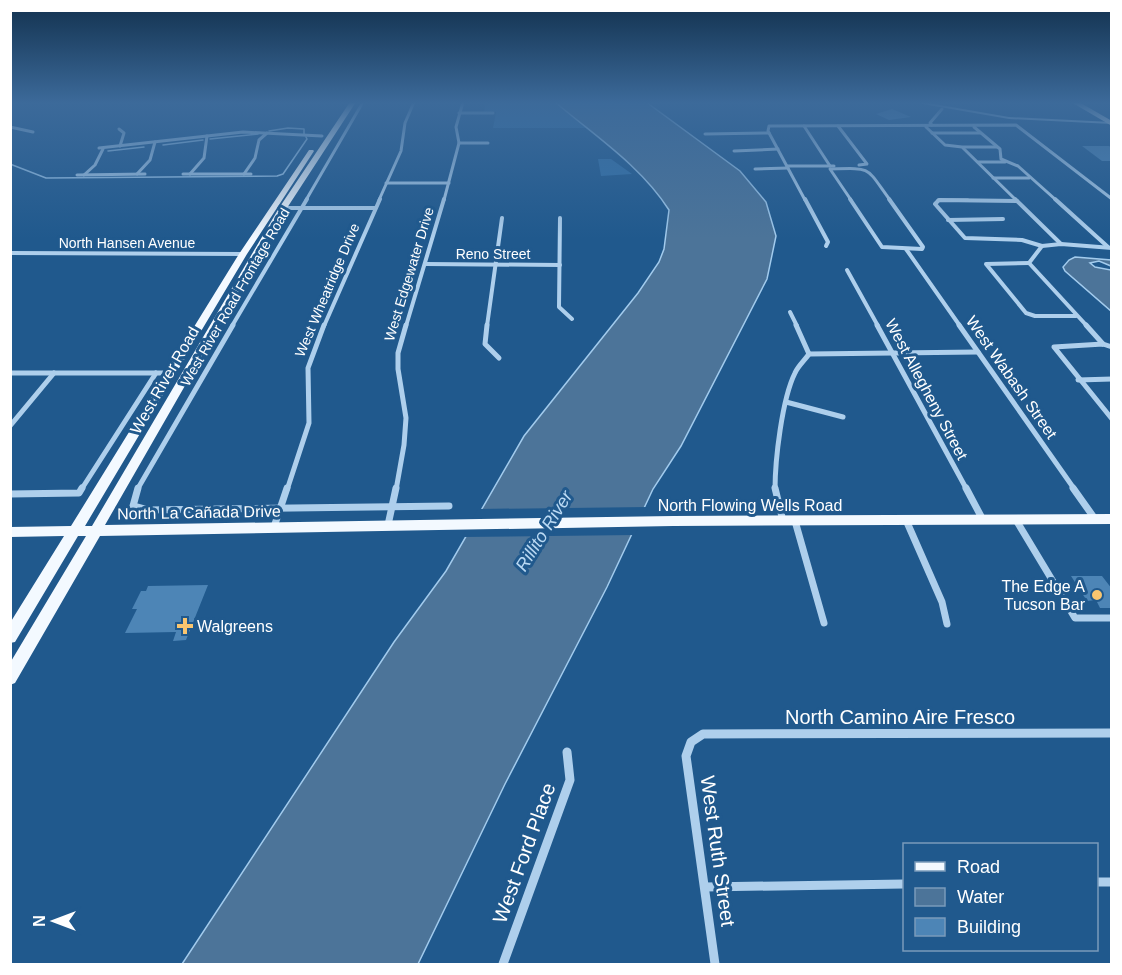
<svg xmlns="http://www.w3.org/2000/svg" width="1122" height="975" font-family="Helvetica,sans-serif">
	<rect width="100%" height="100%" fill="#20598d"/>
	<g fill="#3473aa">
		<path d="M486 102H554L586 128H493L496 112H484Z"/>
		<path d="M598 159H611L632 174 601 176Z"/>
	</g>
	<g fill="#4c7499" stroke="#a2cbed" stroke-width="1.5">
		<path d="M555 102H646L740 171 766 202 776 236 767 279 681 446 653 489 607 587 505 784 418 964H182L394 642 446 571 524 436 638 293 659 262 664 249 669 210C641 166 595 136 555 102Z"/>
		<path d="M1075 257 1111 260V266L1099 261 1090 263 1095 267 1111 270V311L1065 271 1063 267 1069 260Z"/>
	</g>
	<path fill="#20598d" d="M648 507 635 535 462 537 478 509Z"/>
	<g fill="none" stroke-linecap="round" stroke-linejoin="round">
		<g stroke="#a2cbed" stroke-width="1.5">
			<path d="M269 131 288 128 304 129V135"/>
			<path d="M210 139 258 134"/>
			<path d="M163 145 203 140"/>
			<path d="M108 151 144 147"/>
			<path d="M10 164 46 178 277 176 283 174 307 139 306 137"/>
		</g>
	</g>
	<g fill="#4d85b6">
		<path d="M892 109 911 117 889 120 876 114Z"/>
		<path d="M1082 146H1109L1112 148V161H1102Z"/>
		<path d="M1071 576H1102L1112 589V608H1100L1096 600 1087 601Z"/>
		<path d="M208 585 186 640 173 641 176 632 125 633 137 609H132L141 591H146L148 586Z"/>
	</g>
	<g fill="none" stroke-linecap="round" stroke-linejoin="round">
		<g stroke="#aecfec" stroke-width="3">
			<path d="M459 113H493"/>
			<path d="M932 125 930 123 942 109"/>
			<path d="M804 126 830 166"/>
			<path d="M838 126 867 164 859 165"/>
			<path d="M10 127 33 132"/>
			<path d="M926 127 945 145 962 147 1016 200"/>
			<path d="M974 127 1000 149 1001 159 1018 166 1056 200"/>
			<path d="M119 129 124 133 120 146"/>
			<path d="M932 133H980"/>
			<path d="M705 134 769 133"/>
			<path d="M459 143H488"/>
			<path d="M963 147H997"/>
			<path d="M99 148 243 132 322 136"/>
			<path d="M734 151 778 149"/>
			<path d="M978 162H1005"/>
			<path d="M787 166H834"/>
			<path d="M755 169 788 168"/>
			<path d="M137 174 150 160 155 142"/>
			<path d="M183 174H251"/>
			<path d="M190 174 204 158 207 136"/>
			<path d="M244 174 255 158 259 140 267 133"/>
			<path d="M77 175 145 174"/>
			<path d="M84 175 95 165 103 149"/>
			<path d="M993 178H1029"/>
			<path d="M386 183H449"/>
			<path d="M306 200 363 102"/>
			<path d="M379 200 401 151 405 123 414 102"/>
			<path d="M444 200 459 143 456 127 463 102"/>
			<path d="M805 200 768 131 769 126 1016 125 1112 199"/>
			<path d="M851 200 830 169C873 168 865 166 890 200"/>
			<path d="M938 200H968"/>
		</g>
		<g stroke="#aecfec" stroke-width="4">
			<path d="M805 199 828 242 826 246"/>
			<path d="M850 199 882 247 922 249 923 247 889 199"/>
			<path d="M1015 199 1061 244"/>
			<path d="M1055 199 1108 247"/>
			<path d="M1017 201 939 200 935 204 965 238 1022 240 1042 246 1061 244 1112 248"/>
			<path d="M280 208H375"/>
			<path d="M560 218 559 307 572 319"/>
			<path d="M948 220 1003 219"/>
			<path d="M1042 246 1029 263 1087 326"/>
			<path d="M906 249 960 326"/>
			<path d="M10 253 243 254"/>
			<path d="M1029 263 986 264 1026 313 1035 316H1076"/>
			<path d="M426 264 560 265"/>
			<path d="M847 270 878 326"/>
			<path d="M790 312 797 326"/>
			<path d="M232 326 307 199"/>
			<path d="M324 326 380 199"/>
			<path d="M406 326 444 199"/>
			<path d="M487 326 502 218"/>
		</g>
		<g stroke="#aecfec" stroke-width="5">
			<path d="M487 325 485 344 499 358"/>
			<path d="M877 325 967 490"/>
			<path d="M959 325 1075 490"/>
			<path d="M1086 325 1103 344"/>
			<path d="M1112 347 1103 344 1054 347 1112 419"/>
			<path d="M809 354 978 352"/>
			<path d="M10 373H172"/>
			<path d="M1078 380 1112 379"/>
			<path d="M786 402 843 417"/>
			<path d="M10 426 54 373"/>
			<path d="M81 490 156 373"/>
			<path d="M137 490 233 325"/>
			<path d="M287 490 309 423 308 368 324 325"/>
			<path d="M396 490 404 445 406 418 398 369V353L406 325"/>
			<path d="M775 490C775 460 782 399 795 373 798 366 805 360 809 354L796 325"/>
		</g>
		<g stroke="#aecfec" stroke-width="7">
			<path d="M138 488 133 506 148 510 449 506"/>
			<path d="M775 488 783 521"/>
			<path d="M966 488 983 520"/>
			<path d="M1073 488 1095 519"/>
			<path d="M10 494 79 493 82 488"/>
			<path d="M906 520 942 602 947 624"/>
			<path d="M1016 520 1075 618H1112"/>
			<path d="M795 521 824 623"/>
			<path d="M388 525 396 488"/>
			<path d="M274 527 287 488"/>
		</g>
		<g stroke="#aecfec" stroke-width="9">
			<path d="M1096 882H1112"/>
			<path d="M705 887 904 884"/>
			<path d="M503 964 570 780 567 752"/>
			<path d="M715 964 686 756 691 742 703 734 1112 733"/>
		</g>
		<path fill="#aecfec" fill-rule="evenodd" d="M911 102H923L1009 117 1112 122V124L1009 119Z"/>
		<g fill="#f3f9ff" fill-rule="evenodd">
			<path d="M350 102H356L287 208 105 525 673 516 1112 514V524L673 526 100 536 15 683 10 685V663L86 536H78L15 642 10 643V623L64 536 10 537V527L71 526 239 254 309 150H313L314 151 247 254 85 526H92L279 208Z"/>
			<path d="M1071 102H1079L1112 121V126Z"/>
		</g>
	</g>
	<linearGradient id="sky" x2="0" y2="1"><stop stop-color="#12314e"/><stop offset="0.43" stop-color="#3c6a9a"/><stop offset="1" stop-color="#3c6a9a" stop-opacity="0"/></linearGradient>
	<rect width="1122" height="239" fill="url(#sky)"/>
	<g fill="#f9c56f" stroke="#20598d" stroke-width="2">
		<circle cx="1097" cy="595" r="6"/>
		<path d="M182 617h6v6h6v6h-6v6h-6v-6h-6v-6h6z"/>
	</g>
	<g text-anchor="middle" stroke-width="6" stroke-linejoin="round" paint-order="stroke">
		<g font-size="14" fill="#fff" stroke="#20598d">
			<text x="127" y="248">North Hansen Avenue</text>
			<text x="493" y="259">Reno Street</text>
			<text transform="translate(409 274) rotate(-73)" y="5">West Edgewater Drive</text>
			<text transform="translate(327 290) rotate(-67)" y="5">West Wheatridge Drive</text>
			<text transform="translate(235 297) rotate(-60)" y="5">West River Road Frontage Road</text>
		</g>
		<g font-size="16" fill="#fff" stroke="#20598d">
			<text transform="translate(1012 377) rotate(55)" y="6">West Wabash Street</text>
			<text transform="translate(164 380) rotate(-60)" y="6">West River Road</text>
			<text transform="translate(927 389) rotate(62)" y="6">West Allegheny Street</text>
			<text x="750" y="511">North Flowing Wells Road</text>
			<text transform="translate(199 512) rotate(-1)" y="6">North La Cañada Drive</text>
		</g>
		<g font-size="16" fill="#fff" stroke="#20598d" text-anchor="end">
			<text x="1085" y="592">The Edge A<tspan x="1085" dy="18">Tucson Bar</tspan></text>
			<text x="197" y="632" text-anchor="start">Walgreens</text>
		</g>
		<g font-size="18" font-style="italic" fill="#bad9f3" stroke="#20598d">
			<text transform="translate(544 531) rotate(-58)" y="6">Rillito River</text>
		</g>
		<g font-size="20" fill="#fff" stroke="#20598d">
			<text x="900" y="724">North Camino Aire Fresco</text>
			<text transform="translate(718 851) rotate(82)" y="7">West Ruth Street</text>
			<text transform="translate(524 853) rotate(-70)" y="7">West Ford Place</text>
		</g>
	</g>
	<rect width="1122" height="975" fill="none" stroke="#ffffff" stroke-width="24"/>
	<rect x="903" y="843" width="195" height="108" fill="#20598d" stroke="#799bbb" stroke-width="1.5"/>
	<rect x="915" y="862" width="30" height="9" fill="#f3f9ff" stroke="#799bbb" stroke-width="1.5"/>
	<text x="957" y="873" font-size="18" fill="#ffffff">Road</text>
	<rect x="915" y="888" width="30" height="18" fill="#4c7499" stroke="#799bbb" stroke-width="1.5"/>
	<text x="957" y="903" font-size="18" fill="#ffffff">Water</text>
	<rect x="915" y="918" width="30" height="18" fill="#4d85b6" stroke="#799bbb" stroke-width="1.5"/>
	<text x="957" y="933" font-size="18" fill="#ffffff">Building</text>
	<g transform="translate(54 921) rotate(270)" stroke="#20598d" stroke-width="4.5" paint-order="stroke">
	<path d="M0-4.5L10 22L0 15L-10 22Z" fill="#ffffff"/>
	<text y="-9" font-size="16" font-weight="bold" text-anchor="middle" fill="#ffffff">N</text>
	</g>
</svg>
